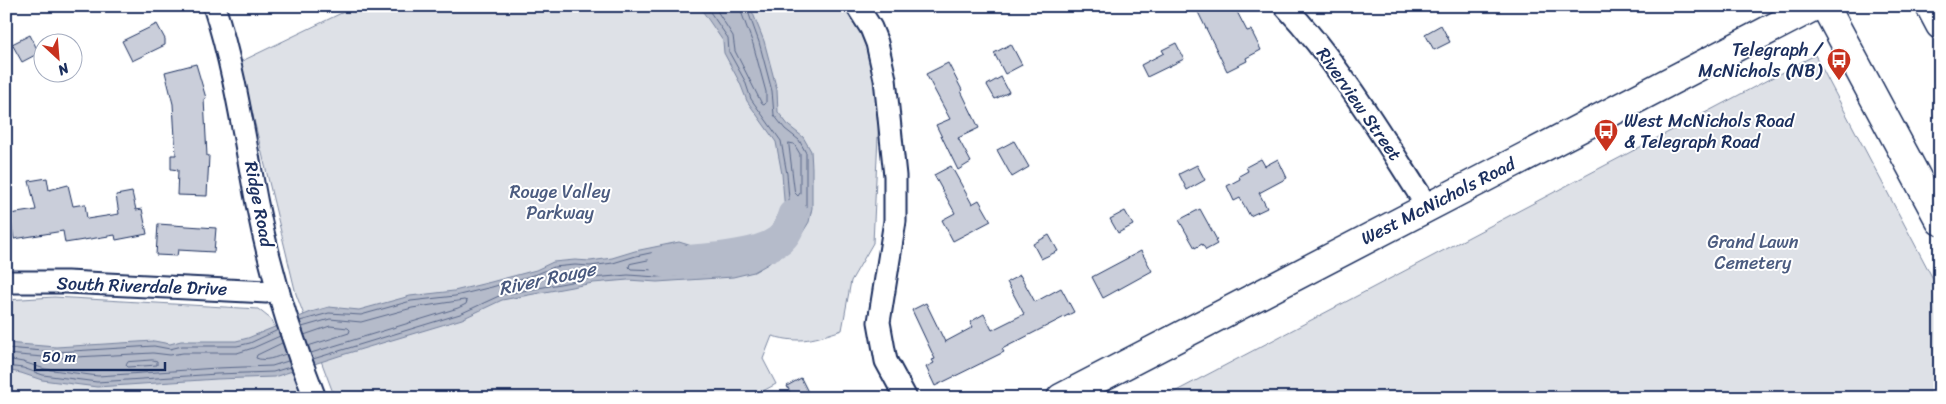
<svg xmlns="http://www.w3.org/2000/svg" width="1946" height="404" font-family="Sriracha,sans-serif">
	<rect width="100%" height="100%" fill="#fff"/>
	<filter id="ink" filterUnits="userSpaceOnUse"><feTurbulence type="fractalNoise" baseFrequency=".02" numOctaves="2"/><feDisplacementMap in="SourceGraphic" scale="10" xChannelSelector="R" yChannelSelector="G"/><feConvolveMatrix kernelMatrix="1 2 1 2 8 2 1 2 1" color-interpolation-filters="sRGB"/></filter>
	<g filter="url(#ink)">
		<g fill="#dee1e7" stroke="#7c88a2">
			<path d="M356 6H843L867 37 877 76 879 114 873 243 851 281 842 330C814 339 802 344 772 336L763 359 776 384 750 398H335L296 294 240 62Z"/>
			<path d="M1815 55 1940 292V398H1163Z"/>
			<path d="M54 297 258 309 272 320 303 398H6V300Z"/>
		</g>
		<path fill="#b5bbca" stroke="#77839f" d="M699 6H750L764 41 777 90 778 112 789 126 803 137 811 151 812 168V208L809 222 798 240 768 264 754 272 733 277 657 282 628 280 593 283 502 300 462 319 342 355 274 377 217 379 97 387 42 380 21 373 6 370V343L56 347 154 341 170 344 181 341H236L248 338 311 312 329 307 359 310 410 296 454 291 491 282 536 270 553 262 575 260 590 261 612 258 635 251 679 242 692 246 701 257 718 264 739 265 758 256 780 234 786 225 782 174 776 142 747 101 740 83 724 53 723 41Z"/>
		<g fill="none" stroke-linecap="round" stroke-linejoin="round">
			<g stroke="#596789" stroke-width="1">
				<path d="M706 6 728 38 729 52 745 81 751 99 781 141 787 174 791 224 785 237 776 245 779 249 794 237 804 220 806 208V153L799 140 785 129 774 115 772 91 759 42 746 6"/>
				<path d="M714 6 733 36 735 51 762 104 764 105 766 103V92L753 44 739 6"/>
				<path d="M789 143 794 144 800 154V193L798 196 795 193Z"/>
				<path d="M678 254 686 256 693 264V267L657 270 631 269 629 267 630 264Z"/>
				<path d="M300 321 329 313 361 315 411 301 455 296 492 287 537 274 554 267 575 265 590 266 613 263 636 256 678 247 689 251 699 261 716 270 714 273 657 277 628 275 592 278 501 295 460 314 313 359"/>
				<path d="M302 327 330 319 361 322 412 308 464 300 467 301 466 304 458 308 311 353"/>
				<path d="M304 335 330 326 348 328 350 330 349 333 308 346"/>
				<path d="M282 343 257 355 256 358C265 362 276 357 286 354"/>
				<path d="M6 348 56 352 154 346 170 349 182 346H237L250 343 278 330"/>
				<path d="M6 354 56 358 153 353 170 355 183 353H237L253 348 280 336"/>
				<path d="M6 359 23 362 45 369 98 376 217 368 272 366 288 361"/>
				<path d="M153 360 157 361V365L128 367 126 365 128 362Z"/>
				<path d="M6 366 23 368 43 375 97 382 217 374 273 372 290 367"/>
			</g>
			<path stroke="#b5bbca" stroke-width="31" d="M664 262C693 260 755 258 778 241 787 235 790 225 793 215"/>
		</g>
		<g fill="#caceda" stroke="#1b2f5e">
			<path d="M1195 6H1234L1247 31 1251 30 1261 50 1246 58 1247 61 1227 71Z"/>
			<path d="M157 24 165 39V45L132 61 122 41Z"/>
			<path d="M1441 25 1450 42 1434 50 1425 34Z"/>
			<path d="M30 35 39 53 22 62 12 44Z"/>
			<path d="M1176 43 1184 59 1147 77 1141 65 1164 53 1162 50Z"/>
			<path d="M1011 44 1022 65 1005 74 994 53Z"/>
			<path d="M948 63 962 90 961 91 979 128 958 138 971 162 958 170 936 125 950 119 926 74Z"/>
			<path d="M196 64 206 98 204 99 207 156H209L207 196 177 195 178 170 171 169V155H176L173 104 165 72Z"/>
			<path d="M1001 77 1009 92 995 99 987 85Z"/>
			<path d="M1014 141 1029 167 1012 177 997 150Z"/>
			<path d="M1261 159 1265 166 1278 159 1287 178 1259 193 1267 208 1250 216 1240 198 1234 201 1227 186 1240 179 1239 176 1248 171 1246 167Z"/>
			<path d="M1197 165 1205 180 1187 190 1179 174Z"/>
			<path d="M951 166 972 204 979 200 991 221 953 241 942 220 955 213 934 175Z"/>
			<path d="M47 178 49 190 68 185 73 206 85 204 87 219 119 214 116 195 132 192 136 210 142 209 147 234 116 240 115 235 65 243 63 231 14 239 10 214 36 210 29 181Z"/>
			<path d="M1200 209 1217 240 1215 241 1217 244 1206 250 1202 244 1195 248 1179 220Z"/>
			<path d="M1125 211 1133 225 1118 233 1110 219Z"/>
			<path d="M158 224 216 228 214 252 178 250 177 256 156 255Z"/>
			<path d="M1049 235 1058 251 1041 259 1033 244Z"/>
			<path d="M1141 251 1152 271 1103 298 1092 277Z"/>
			<path d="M1020 275 1035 302 1061 288 1074 312 1002 349 1004 352 935 386 926 367 934 363 932 360 935 359 912 310 926 303 945 342 973 327 970 322 984 314 992 330 1024 314 1007 282Z"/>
			<path d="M801 378 811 398H793L787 386Z"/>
		</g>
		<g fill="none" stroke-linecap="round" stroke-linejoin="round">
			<defs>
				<g id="minor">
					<path d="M214 6C235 71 244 137 257 204 270 270 290 335 315 398"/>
					<path d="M857 6 871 28 877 43 885 79 895 176V221L879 322 886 361 906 398"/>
					<path d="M1285 6C1341 66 1383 138 1427 206"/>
					<path d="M6 282H67L266 292 278 290"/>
				</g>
				<g id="major">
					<path d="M1825 6 1940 221"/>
					<path d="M1930 6 1940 25"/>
					<path d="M1061 398 1815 6"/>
				</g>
			</defs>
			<use href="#minor" stroke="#1b2f5e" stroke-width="25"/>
			<use href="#major" stroke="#1b2f5e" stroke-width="31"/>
			<use href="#minor" stroke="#fff" stroke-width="21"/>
			<use href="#major" stroke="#fff" stroke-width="28"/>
		</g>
	</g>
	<defs>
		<symbol id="bus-pin" viewBox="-11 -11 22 30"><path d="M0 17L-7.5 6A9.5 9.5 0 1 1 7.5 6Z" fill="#c8321e" stroke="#fff"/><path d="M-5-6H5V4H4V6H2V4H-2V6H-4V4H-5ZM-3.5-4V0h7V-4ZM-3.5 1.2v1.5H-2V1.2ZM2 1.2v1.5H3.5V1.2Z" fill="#fff"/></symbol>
	</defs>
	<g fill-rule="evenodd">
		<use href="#bus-pin" x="1825" y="46" width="28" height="38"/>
		<use href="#bus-pin" x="1592" y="117" width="28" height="38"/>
	</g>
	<g text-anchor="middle" stroke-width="4" stroke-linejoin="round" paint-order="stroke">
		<g font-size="18" fill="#1b2f5e" stroke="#fff" text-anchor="end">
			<text x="1822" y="56">Telegraph /<tspan x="1822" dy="21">McNichols (NB)</tspan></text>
			<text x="1624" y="127" text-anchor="start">West McNichols Road<tspan x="1624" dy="21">&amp; Telegraph Road</tspan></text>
		</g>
		<g font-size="18" fill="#1b2f5e" stroke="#fff">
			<text transform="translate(1359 104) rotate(55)" y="6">Riverview Street</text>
			<text transform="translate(1438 201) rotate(-27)" y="6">West McNichols Road</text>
			<text transform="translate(259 204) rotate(79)" y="6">Ridge Road</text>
			<text transform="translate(142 286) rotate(2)" y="6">South Riverdale Drive</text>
		</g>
		<g font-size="18" fill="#4c5c80" stroke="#fff">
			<text x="560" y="198">Rouge Valley<tspan x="560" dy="21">Parkway</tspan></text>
			<text x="1753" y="248">Grand Lawn<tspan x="1753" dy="21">Cemetery</tspan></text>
		</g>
		<g font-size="19" font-style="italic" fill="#49597e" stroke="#fff">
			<text transform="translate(547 278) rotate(-12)" y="7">River Rouge</text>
		</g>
	</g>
	<rect width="1946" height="404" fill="none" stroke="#fff" stroke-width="25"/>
	<rect x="12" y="12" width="1921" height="379" fill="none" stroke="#1b2f5e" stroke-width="2" filter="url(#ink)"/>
	<g transform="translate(58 58) rotate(154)"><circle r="24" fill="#ffffff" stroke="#a4acbf"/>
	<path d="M0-4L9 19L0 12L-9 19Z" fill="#c8321e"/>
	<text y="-8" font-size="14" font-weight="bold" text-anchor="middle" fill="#1b2f5e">N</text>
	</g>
	<path d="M35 362v8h130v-8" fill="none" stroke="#1b2f5e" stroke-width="2.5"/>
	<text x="42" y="362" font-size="15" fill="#1b2f5e" stroke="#ffffff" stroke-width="4" paint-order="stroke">50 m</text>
</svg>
